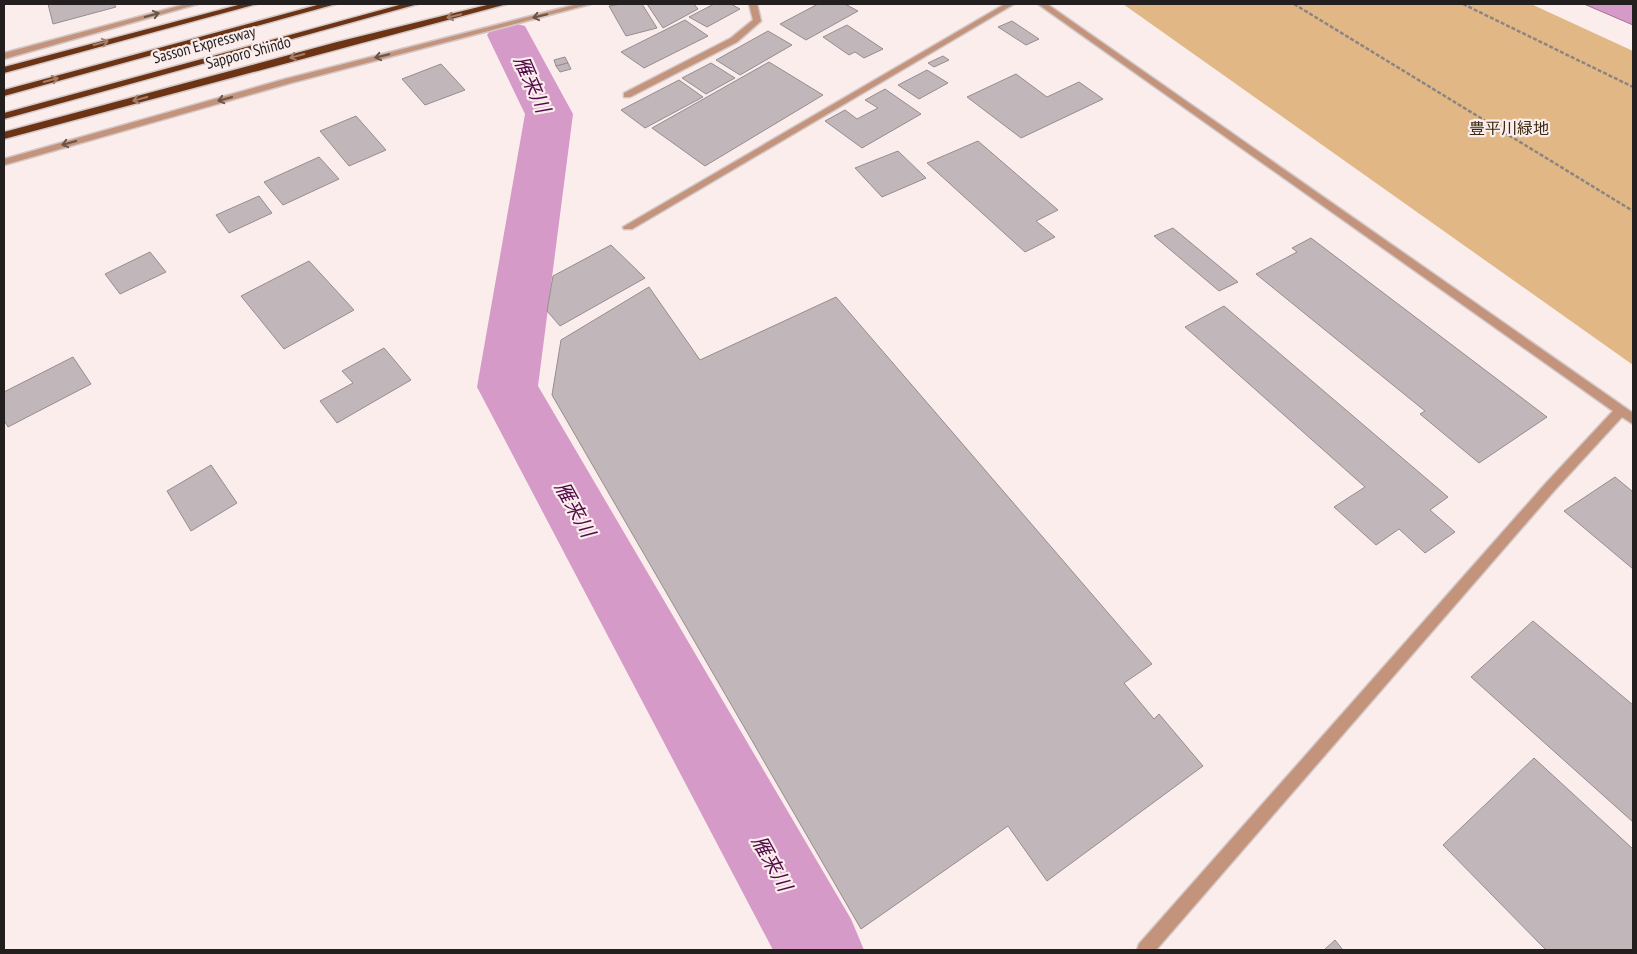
<svg xmlns="http://www.w3.org/2000/svg" width="1637" height="954" font-family="'PT Sans Narrow','Noto Sans JP',sans-serif">
	<rect width="100%" height="100%" fill="#faedec"/>
	<path fill="#e1b885" d="M1123 4H1531L1633 51V365Z"/>
	<path fill="#d59ac8" stroke="#a07595" d="M1584 4H1633V25Z"/>
	<g fill="none" stroke-linecap="round" stroke-linejoin="round">
		<path fill="#d59ac8" fill-rule="evenodd" d="M509 22 525 26 573 114 538 386 851 919 864 950H773L477 387 525 114 487 35 493 26Z"/>
	</g>
	<g fill="#c1b6b9" stroke="#978c8f">
		<path d="M48 4H114L116 7 53 24Z"/>
		<path d="M621 4H642L657 28 626 36 609 6Z"/>
		<path d="M647 4H694L698 9 663 28Z"/>
		<path d="M714 4H731L740 9 707 27 689 17Z"/>
		<path d="M818 4H845L858 11 806 40 780 24Z"/>
		<path d="M685 20 708 36 644 68 621 52Z"/>
		<path d="M1012 21 1039 39 1026 45 998 27Z"/>
		<path d="M847 25 883 49 864 58 855 52 849 55 823 37Z"/>
		<path d="M768 31 792 45 740 75 716 60Z"/>
		<path d="M943 56 949 60 934 67 928 63Z"/>
		<path d="M565 57 568 63 556 66 554 60Z"/>
		<path d="M769 62 823 95 705 166 652 128Z"/>
		<path d="M568 63 571 69 560 72 556 66Z"/>
		<path d="M711 63 735 78 706 94 682 78Z"/>
		<path d="M441 64 465 90 425 105 402 79Z"/>
		<path d="M927 70 948 83 919 99 898 85Z"/>
		<path d="M1016 74 1047 97 1079 82 1103 99 1021 138 967 97Z"/>
		<path d="M679 80 703 97 645 128 621 110Z"/>
		<path d="M885 89 921 114 862 148 825 121 845 110 857 119 878 108 865 100Z"/>
		<path d="M356 116 386 150 349 166 320 131Z"/>
		<path d="M978 141 1058 210 1036 221 1055 237 1025 252 927 163Z"/>
		<path d="M898 151 926 178 882 197 855 168Z"/>
		<path d="M319 157 339 179 283 205 264 182Z"/>
		<path d="M259 196 272 213 229 233 216 215Z"/>
		<path d="M1173 228 1238 282 1219 291 1154 236Z"/>
		<path d="M1311 238 1547 417 1479 463 1420 414 1425 411 1256 274 1297 252 1292 248Z"/>
		<path d="M611 245 645 278 560 326 547 311 553 276Z"/>
		<path d="M150 252 166 272 120 294 105 274Z"/>
		<path d="M309 261 354 310 284 349 241 296Z"/>
		<path d="M649 287 700 360 836 297 1152 664 1124 683 1154 719 1159 714 1203 766 1047 881 1008 826 861 929 552 395 561 340Z"/>
		<path d="M1224 306 1448 497 1430 510 1455 532 1425 553 1399 529 1376 545 1334 507 1365 487 1185 327Z"/>
		<path d="M384 348 411 380 337 423 320 401 353 383 342 371Z"/>
		<path d="M73 357 91 384 8 427 4 420V392Z"/>
		<path d="M211 465 237 503 191 531 167 491Z"/>
		<path d="M1615 477 1633 492V569L1564 511Z"/>
		<path d="M1533 621 1633 705V822L1471 677Z"/>
		<path d="M1534 758 1633 849V950H1546L1443 845Z"/>
		<path d="M1335 940 1343 950H1324Z"/>
	</g>
	<g fill="none" stroke-linecap="round" stroke-linejoin="round">
		<defs>
			<g id="minor">
				<path d="M186 4H198L4 59V53Z"/>
				<path d="M578 4H591L291 83 4 165V159L285 79Z"/>
				<path d="M749 4H757L761 21 737 42 630 97H624V93L731 38 753 20Z"/>
				<path d="M1005 4H1014L632 229H624L623 227Z"/>
				<path d="M1038 4H1047L1633 413V424L1622 417 1554 491 1156 950H1137L1139 944 1546 483 1613 411Z"/>
			</g>
			<g id="highway">
				<path d="M242 4H257L4 73V67Z"/>
				<path d="M321 4H336L4 96V90Z"/>
				<path d="M403 4H418L4 119V113Z"/>
				<path d="M491 4H507L4 139V132L337 42Z"/>
			</g>
		</defs>
		<use href="#minor" stroke="#d3c8c7" stroke-width="3"/>
		<use href="#highway" stroke="#d3c8c7" stroke-width="3"/>
		<g stroke="#8c8483" stroke-width="2.5" stroke-dasharray="4 2" stroke-linecap="butt">
			<path d="M1294 4 1633 211"/>
			<path d="M1463 4 1633 87"/>
		</g>
		<use href="#minor" fill="#c4937b" fill-rule="evenodd"/>
		<use href="#highway" fill="#6c3414" fill-rule="evenodd"/>
	</g>
	<defs><path id="oneway-shaft" d="M-6 0H5M1.5-3L5.5 0L1.5 3" fill="none" stroke-width="1.6" stroke-linecap="round" stroke-linejoin="round" transform="scale(1.25)"/></defs>
	<g stroke="#6b5348">
		<use href="#oneway-shaft" transform="translate(152 15) rotate(-15)"/>
		<use href="#oneway-shaft" transform="translate(540 16) rotate(166)"/>
		<use href="#oneway-shaft" transform="translate(382 56) rotate(166)"/>
		<use href="#oneway-shaft" transform="translate(225 99) rotate(164)"/>
		<use href="#oneway-shaft" transform="translate(69 143) rotate(164)"/>
	</g>
	<g stroke="#a57e6a">
		<use href="#oneway-shaft" transform="translate(454 16) rotate(166)"/>
		<use href="#oneway-shaft" transform="translate(101 43) rotate(-15)"/>
		<use href="#oneway-shaft" transform="translate(297 56) rotate(165)"/>
		<use href="#oneway-shaft" transform="translate(51 80) rotate(-16)"/>
		<use href="#oneway-shaft" transform="translate(140 99) rotate(165)"/>
	</g>
	<g text-anchor="middle" stroke-width="4.5" stroke-linejoin="round" paint-order="stroke">
		<g font-size="16" fill="#231f1e" stroke="#faedec">
			<text transform="translate(204 44) rotate(-15)" y="6">Sasson Expressway</text>
			<text transform="translate(248 52) rotate(-15)" y="6">Sapporo Shindo</text>
		</g>
		<g font-size="16" fill="#3a270d" stroke="#faedec">
			<text x="1509" y="134">豊平川緑地</text>
		</g>
		<g font-size="20" font-style="italic" fill="#500a47" stroke="#faedec">
			<text transform="translate(532 84) rotate(66)" y="7">雁来川</text>
			<text transform="translate(575 509) rotate(61)" y="7">雁来川</text>
			<text transform="translate(772 863) rotate(61)" y="7">雁来川</text>
		</g>
	</g>
	<rect width="1637" height="954" fill="none" stroke="#231f1e" stroke-width="10"/>
</svg>
